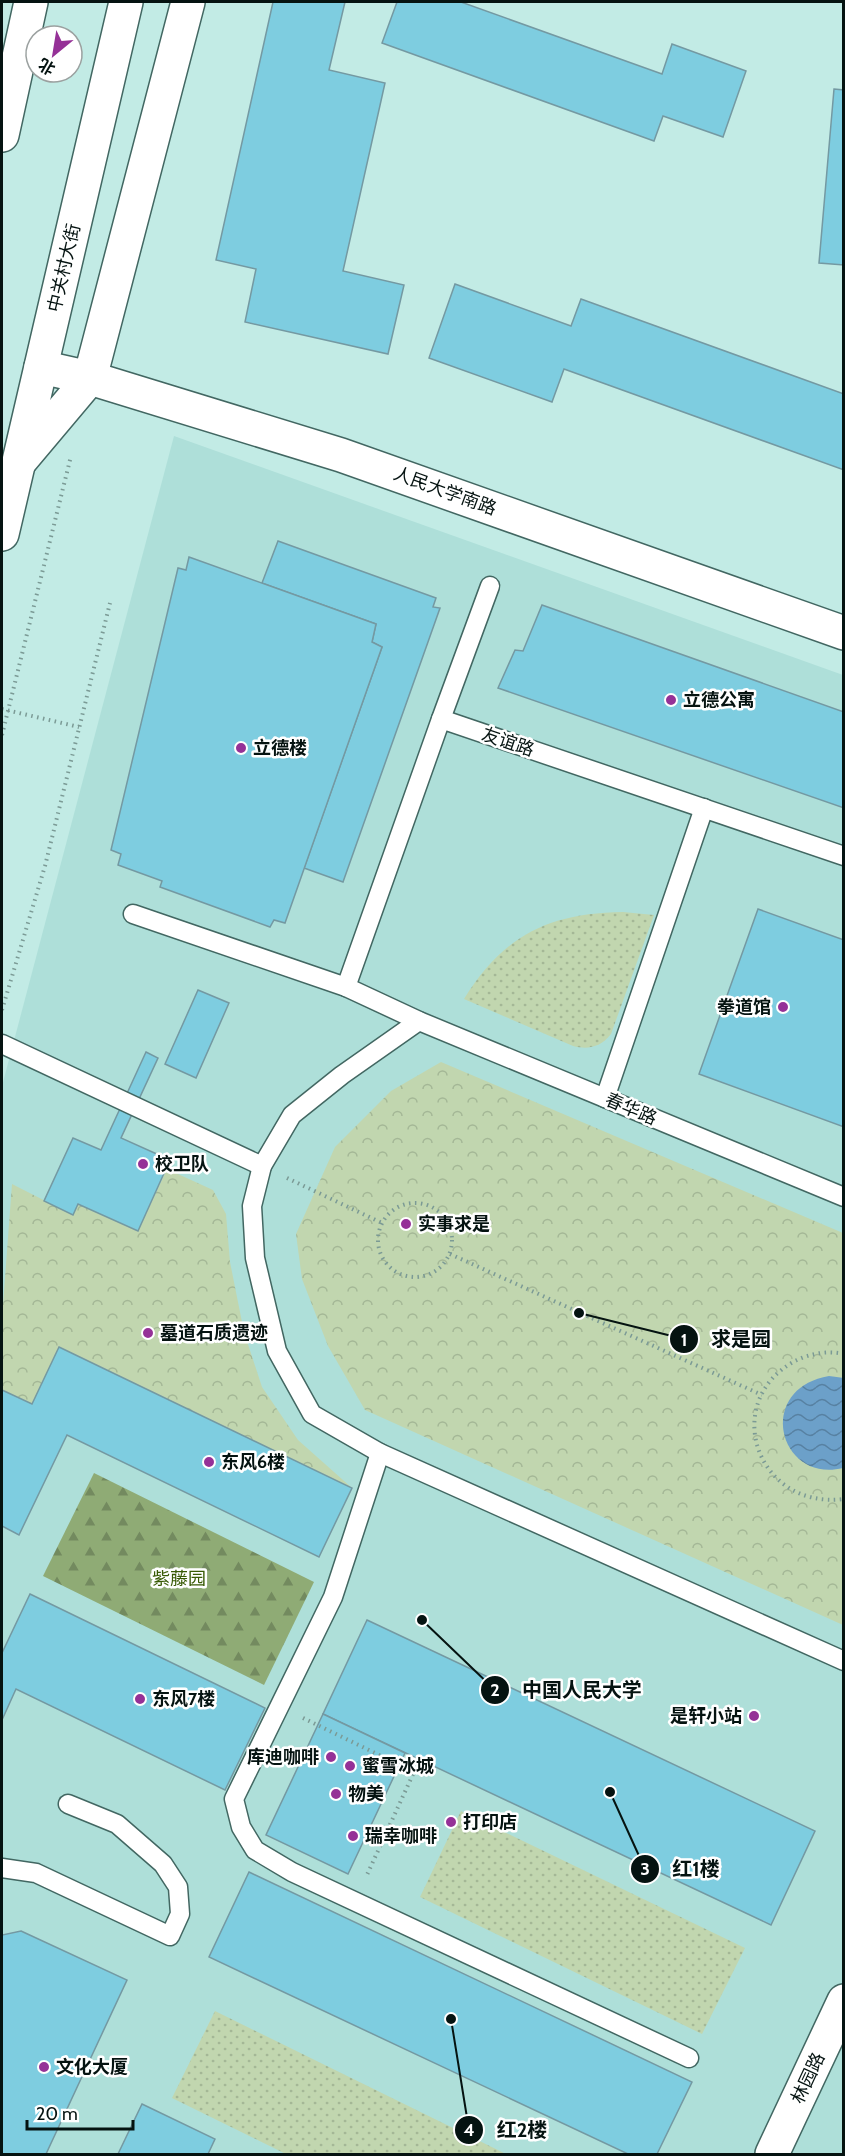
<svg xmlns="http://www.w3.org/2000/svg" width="845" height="2156" font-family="Cabin,'Noto Sans SC',sans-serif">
	<defs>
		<pattern id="grass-dots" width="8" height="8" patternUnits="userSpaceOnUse" patternTransform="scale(1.5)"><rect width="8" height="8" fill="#c1d6af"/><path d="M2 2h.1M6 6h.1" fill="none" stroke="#a4b796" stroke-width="1.8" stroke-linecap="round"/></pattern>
		<pattern id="forest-firs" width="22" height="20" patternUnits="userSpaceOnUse" patternTransform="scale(1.5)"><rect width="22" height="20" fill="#8fab75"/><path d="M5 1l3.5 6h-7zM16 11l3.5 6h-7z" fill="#738a5f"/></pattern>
		<pattern id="park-crowns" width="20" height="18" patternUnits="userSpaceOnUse" patternTransform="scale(1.5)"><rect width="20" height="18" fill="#c1d6af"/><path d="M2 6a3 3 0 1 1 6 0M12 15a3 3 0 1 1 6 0" fill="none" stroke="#a4b796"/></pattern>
		<pattern id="water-waves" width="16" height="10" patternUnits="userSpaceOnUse" patternTransform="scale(1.5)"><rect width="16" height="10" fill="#6ca0c9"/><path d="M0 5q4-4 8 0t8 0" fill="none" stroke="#5781a2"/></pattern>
	</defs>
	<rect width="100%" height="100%" fill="#c2ebe5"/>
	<path fill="#aedfd9" d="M174 436 843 675V2154H2V1086Z"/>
	<g fill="url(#grass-dots)">
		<path d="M623 912 654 915 611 1034C601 1047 588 1050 573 1046L464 999C503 936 548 913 623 912Z"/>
		<path d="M461 1811 745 1948 702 2034 420 1897Z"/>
		<path d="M215 2011 506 2154H286L172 2098Z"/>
	</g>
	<path fill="url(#forest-firs)" d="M94 1473 314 1582 264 1685 43 1576Z"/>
	<g fill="url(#park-crowns)">
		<path d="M441 1062 843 1233V1625L365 1410 328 1346 302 1279 296 1234 335 1147 391 1091Z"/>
		<path d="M167 1169 213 1190 226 1214 230 1262 244 1332 262 1387 298 1440 352 1488 59 1347 32 1404 2 1390V1318L12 1184 73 1215 78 1204 138 1231Z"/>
	</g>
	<path fill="url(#water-waves)" d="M829 1376 844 1378 843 1468C779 1484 754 1389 829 1376Z"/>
	<g fill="#7ecde0" stroke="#7499a2" stroke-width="1.5">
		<path d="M273 2H345L329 70 385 83 343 271 404 285 388 354 245 322 256 269 216 260Z"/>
		<path d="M397 2H461L662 74 672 44 746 71 723 137 663 116 654 141 382 43Z"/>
		<path d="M834 89 844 90V265L819 263Z"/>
		<path d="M455 284 571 326 581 299 844 394V470L564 369 552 402 429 358Z"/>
		<path d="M278 541 436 598 433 607 440 608 343 882 304 868 382 647 372 642 376 624 262 583Z"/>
		<path d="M189 557 376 624 372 642 382 647 285 923 274 920 270 927 160 887 162 881 118 865 121 854 111 850 178 568 186 570Z"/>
		<path d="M542 605 844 712V808L498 688 515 650 523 651Z"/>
		<path d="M758 909 844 940V1127L699 1074Z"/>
		<path d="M198 990 229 1003 196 1078 165 1064Z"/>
		<path d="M146 1052 158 1058 121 1138 170 1160 138 1231 78 1204 73 1215 44 1201 73 1138 101 1150Z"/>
		<path d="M59 1347 352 1488 319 1557 67 1435 19 1535 2 1526V1390L32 1404Z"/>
		<path d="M30 1594 265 1708 225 1790 16 1689 2 1720V1653Z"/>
		<path d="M367 1620 815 1831 771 1925 323 1714Z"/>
		<path d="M323 1714 405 1753 348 1874 266 1835Z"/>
		<path d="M249 1872 692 2082 657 2154H628L209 1957Z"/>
		<path d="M21 1931 127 1980 46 2154H2V1935Z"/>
		<path d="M142 2104 215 2139 208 2154H118Z"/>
	</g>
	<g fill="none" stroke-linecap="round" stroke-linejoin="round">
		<defs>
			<g id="lane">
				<path d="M441 719 490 586"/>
				<path d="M133 914 346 987 419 1021 844 1197"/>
				<path d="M346 987 441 719 844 856"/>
				<path d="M419 1021 342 1075 292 1115 262 1166 252 1206 255 1258 277 1351 312 1414 380 1453 844 1661"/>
				<path d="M2 1044 262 1166"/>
				<path d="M605 1098 704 808"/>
				<path d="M380 1453 333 1597 234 1799 241 1827 255 1850 292 1872 689 2058"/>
				<path d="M2 1868 36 1873 170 1936 180 1914 178 1887 163 1864 117 1824 68 1804"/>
			</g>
			<g id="street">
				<path d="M41 367 90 378 341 455 844 633"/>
				<path d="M772 2154 844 2001"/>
			</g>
			<path id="secondary" d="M90 378 188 2"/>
			<g id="primary">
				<path d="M2 135 31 2"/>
				<path d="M21 460 90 378"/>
				<path d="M2 534 126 2"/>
			</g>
		</defs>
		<use href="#lane" stroke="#426762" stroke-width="21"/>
		<use href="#street" stroke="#426762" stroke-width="36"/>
		<use href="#secondary" stroke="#426762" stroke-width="36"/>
		<use href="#primary" stroke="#426762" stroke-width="36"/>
		<g stroke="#7b9a95" stroke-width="4" stroke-dasharray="1.5 4.5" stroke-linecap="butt">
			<path d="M2 735 71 456"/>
			<path d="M2 1010 45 866 110 603"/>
			<path d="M287 1178 382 1223"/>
			<circle cx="415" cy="1240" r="37"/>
			<path d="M450 1254 762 1395"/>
			<path d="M844 1354C827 1350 809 1354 795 1361 720 1401 756 1510 844 1499"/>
			<path d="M303 1718 414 1772 366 1877"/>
		</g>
		<use href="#lane" stroke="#fff" stroke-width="18"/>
		<use href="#street" stroke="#fff" stroke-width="33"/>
		<use href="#secondary" stroke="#fff" stroke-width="33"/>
		<use href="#primary" stroke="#fff" stroke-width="33"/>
		<path stroke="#7b9a95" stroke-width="4" stroke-dasharray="1.5 4.5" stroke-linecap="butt" d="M2 709 79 727"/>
	</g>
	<g fill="#953197" stroke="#fff" stroke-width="2">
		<circle cx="671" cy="700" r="6"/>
		<circle cx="241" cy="748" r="6"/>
		<circle cx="783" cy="1007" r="6"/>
		<circle cx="143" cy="1164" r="6"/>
		<circle cx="406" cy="1224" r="6"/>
		<circle cx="148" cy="1333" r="6"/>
		<circle cx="209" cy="1462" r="6"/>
		<circle cx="140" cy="1699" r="6"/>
		<circle cx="754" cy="1716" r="6"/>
		<circle cx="331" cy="1757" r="6"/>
		<circle cx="350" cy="1766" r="6"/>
		<circle cx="336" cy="1794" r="6"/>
		<circle cx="451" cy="1822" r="6"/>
		<circle cx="353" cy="1836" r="6"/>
		<circle cx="44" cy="2067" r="6"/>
	</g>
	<g text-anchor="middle" stroke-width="5" stroke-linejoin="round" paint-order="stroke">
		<g font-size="18" fill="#051311" stroke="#fff">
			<text transform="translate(64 268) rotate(-77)" y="6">中关村大街</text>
			<text transform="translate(445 491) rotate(20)" y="6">人民大学南路</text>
			<text transform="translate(508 742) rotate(19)" y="6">友谊路</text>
			<text transform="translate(631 1109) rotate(23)" y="6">春华路</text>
			<text transform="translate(808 2078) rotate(-65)" y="6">林园路</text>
		</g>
		<g font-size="18" font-weight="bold" fill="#051311" stroke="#fff" text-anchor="start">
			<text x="683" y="706">立德公寓</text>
			<text x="253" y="754">立德楼</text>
			<text x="771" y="1013" text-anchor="end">拳道馆</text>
			<text x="155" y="1170">校卫队</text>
			<text x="418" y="1230">实事求是</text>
			<text x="160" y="1339">墓道石质遗迹</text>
			<text x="221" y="1468">东风6楼</text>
			<text x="152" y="1705">东风7楼</text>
			<text x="742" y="1722" text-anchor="end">是轩小站</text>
			<text x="319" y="1763" text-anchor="end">库迪咖啡</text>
			<text x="362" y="1772">蜜雪冰城</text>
			<text x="348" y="1800">物美</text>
			<text x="463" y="1828">打印店</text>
			<text x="365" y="1842">瑞幸咖啡</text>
			<text x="56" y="2073">文化大厦</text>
		</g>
		<g font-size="18" fill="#385a05" stroke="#fff">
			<text x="179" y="1585">紫藤园</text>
		</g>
	</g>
	<path fill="none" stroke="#051311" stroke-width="2" d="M579 1313L684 1339M422 1620L495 1690M610 1792L645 1869M451 2019L469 2130"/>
	<g fill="#051311" stroke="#fff" stroke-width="2">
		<circle cx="579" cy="1313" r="6"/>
		<circle cx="422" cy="1620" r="6"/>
		<circle cx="610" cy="1792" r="6"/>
		<circle cx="451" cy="2019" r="6"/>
		<circle cx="684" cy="1339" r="15"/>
		<circle cx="495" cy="1690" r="15"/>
		<circle cx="645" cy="1869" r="15"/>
		<circle cx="469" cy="2130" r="15"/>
	</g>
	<g font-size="18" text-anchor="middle" font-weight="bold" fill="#fff">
		<text x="684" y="1346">1</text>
		<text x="495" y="1696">2</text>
		<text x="645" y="1875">3</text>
		<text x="469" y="2136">4</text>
	</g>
	<g font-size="20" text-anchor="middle" font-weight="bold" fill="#051311" stroke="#fff" stroke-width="5" stroke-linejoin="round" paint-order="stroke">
		<text x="741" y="1346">求是园</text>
		<text x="582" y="1697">中国人民大学</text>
		<text x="696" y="1876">红1楼</text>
		<text x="522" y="2137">红2楼</text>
	</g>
	<rect width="845" height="2156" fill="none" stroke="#051311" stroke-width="6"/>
	<g transform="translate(54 54) rotate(210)"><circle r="28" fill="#ffffff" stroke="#9ba1a0" stroke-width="1.5"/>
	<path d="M0-4.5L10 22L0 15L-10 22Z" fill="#953197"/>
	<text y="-9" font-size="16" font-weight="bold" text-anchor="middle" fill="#051311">北</text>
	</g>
	<path d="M27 2120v9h106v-9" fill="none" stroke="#051311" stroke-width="3"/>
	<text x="36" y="2120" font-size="18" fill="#051311" stroke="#ffffff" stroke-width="4.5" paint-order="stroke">20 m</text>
</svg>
